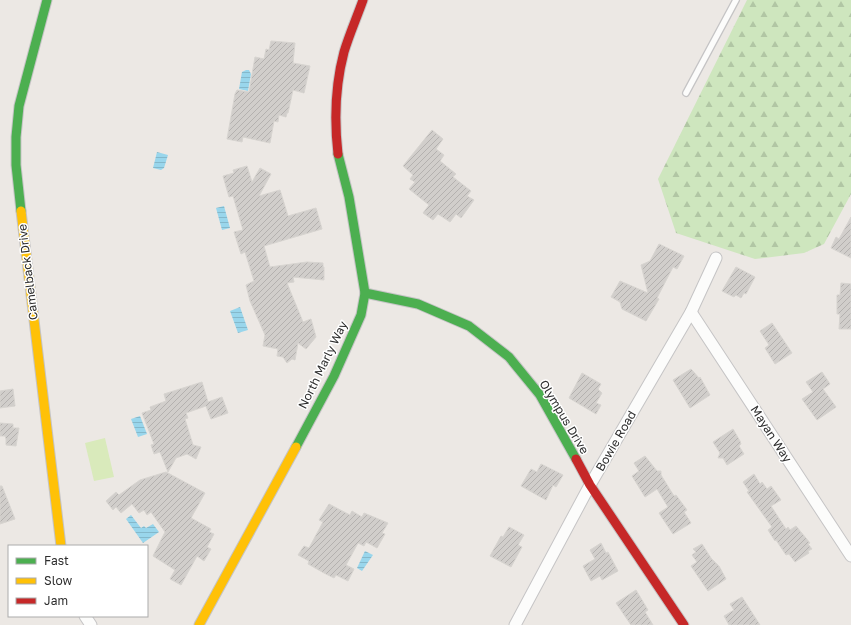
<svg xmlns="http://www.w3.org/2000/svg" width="851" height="625" font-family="'Golos Text',sans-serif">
	<defs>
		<pattern id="forest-firs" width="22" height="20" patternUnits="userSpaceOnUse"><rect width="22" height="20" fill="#cee6be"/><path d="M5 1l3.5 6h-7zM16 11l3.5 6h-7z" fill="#b1c6a4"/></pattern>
		<pattern id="water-rules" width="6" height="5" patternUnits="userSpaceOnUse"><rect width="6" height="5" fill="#99d6ec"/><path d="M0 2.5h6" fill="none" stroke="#84b8cb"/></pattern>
		<pattern id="building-hatch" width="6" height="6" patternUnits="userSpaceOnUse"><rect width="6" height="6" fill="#d1cecb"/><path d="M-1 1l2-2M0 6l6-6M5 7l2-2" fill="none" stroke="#b4b1af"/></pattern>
	</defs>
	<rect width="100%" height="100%" fill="#ece8e4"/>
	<path fill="url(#forest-firs)" d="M747 0H851V194L824 244 804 253 755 259 676 233 658 179Z"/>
	<path fill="#d9eabb" d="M105 438 114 477 94 481 85 443Z"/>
	<g fill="url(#water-rules)">
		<path d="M246 70H249L251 74 248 91 239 89 242 72Z"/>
		<path d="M157 152 168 155 164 168 161 170 153 168Z"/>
		<path d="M224 206 230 228 222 230 216 208Z"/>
		<path d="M240 307 248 330 238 333 230 311Z"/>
		<path d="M140 416 147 434 138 437 131 419Z"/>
		<path d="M131 515 141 528 144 526 146 528 153 524 159 532 143 543 126 519Z"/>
		<path d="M365 551 373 555 362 571 357 568Z"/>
	</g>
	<g fill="url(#building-hatch)" stroke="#d7d4d0">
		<path d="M271 41 295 43 293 63 310 66 304 93 293 90 288 113H287L286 117 279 115 278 122 274 121 270 143 243 137 242 142 227 139 235 94 237 90 249 92 255 57 264 59 266 49 269 50Z"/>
		<path d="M432 130 443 139 436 149 444 155 440 161 456 174 453 177 471 191 467 196 474 200 461 218 456 214 450 222 438 214 433 220 423 213 429 205 409 189 415 182 410 179 413 175 403 166Z"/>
		<path d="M247 166 252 182 260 168 271 174 259 196 280 190 288 216 316 208 322 229 264 246 270 267 307 262 323 263V267H324V280L293 277 294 282 287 283 303 322 311 319 316 337 306 349 298 343 295 360 292 359 287 363 283 357 277 356 278 349 263 346 265 335 250 301 246 285 254 281 245 252 241 254 234 232 243 230 233 196 229 197 223 176 234 173 233 170Z"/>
		<path d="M851 217V258L831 248 836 237 839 239Z"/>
		<path d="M659 244 684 256 677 269 673 267 657 298 659 299 646 321 622 309 620 302 611 297 620 281 648 293 641 265 650 261Z"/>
		<path d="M736 267 755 277 746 294 744 293 741 298 736 295 734 297 722 291Z"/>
		<path d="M841 283 851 284V329H839L840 314H837V295H840Z"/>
		<path d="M772 323 792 353 775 364 765 348 769 345 760 331Z"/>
		<path d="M691 369 699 378 700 377 710 395 690 408 673 380Z"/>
		<path d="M822 372 830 384 823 389 836 407 817 420 802 399 813 392 806 382Z"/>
		<path d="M582 373 601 384 598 389 602 393 596 403 601 405 596 414 569 398Z"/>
		<path d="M202 382 208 402 222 397 228 413 211 419 206 406 186 413 188 418 185 419 193 445 201 447 196 459 187 454 176 458 168 472 160 452 154 454 151 445 154 444 142 413 151 410 150 407 166 401 164 394Z"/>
		<path d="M13 389 15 406 0 408V391Z"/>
		<path d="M0 423 13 424V428H19L16 446 6 445V439L5 436H0Z"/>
		<path d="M733 429 740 441 741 444 739 446 744 454 727 465 723 458H718L720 453 713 442Z"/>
		<path d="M645 456 657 471H661V475L674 496 676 495 687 510 684 512 691 523 673 534 659 513 668 507 657 489 645 497 632 476 639 471 634 463Z"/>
		<path d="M541 464 563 475 556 487 553 485 546 500 521 486 531 469 537 472Z"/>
		<path d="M166 472 205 493 191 518 211 529 209 532 214 534 207 547 211 549 204 561 197 556 181 585 170 579 175 570 153 556 165 532 151 512 147 515 144 510 139 513 132 504 121 513 116 507 113 510 106 501 116 492 119 495 140 480Z"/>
		<path d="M754 474 760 484 762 482 767 489 771 486 781 500 771 506 786 529 788 527 790 530 796 526 810 543 808 544 812 549 808 551 809 553 795 562 789 554 786 555 776 540 775 541 768 530 772 527 747 492 749 491 743 482Z"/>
		<path d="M0 486H2L15 519 0 524Z"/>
		<path d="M329 504 350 515 352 511 362 517 364 513 388 523 382 533 385 534 377 548 366 542 364 546 358 543 346 565 354 569 348 581 336 575 334 578 324 573 308 564 309 561 298 555 304 546 309 548 323 522 319 520Z"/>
		<path d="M509 527 524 535 518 545 522 547 511 567 490 556 501 536 503 537Z"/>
		<path d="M601 543 606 553 608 552 618 571 602 580 600 576 591 581 583 566 595 559 590 550Z"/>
		<path d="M702 544 711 558 719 566 726 579 708 591 691 566 697 562 692 555 696 552 693 549Z"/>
		<path d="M636 590 648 610 645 612 653 625H631L616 603Z"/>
		<path d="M742 597 760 625H729L724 616 734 610 730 604Z"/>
	</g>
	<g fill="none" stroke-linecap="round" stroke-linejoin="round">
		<defs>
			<path id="lane" d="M686 93 736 0"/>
			<g id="street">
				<path d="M691 312 851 556"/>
				<path d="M85 616 91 625"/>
				<path d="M515 625 590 485 691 312 716 258"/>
			</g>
			<g id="fast">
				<path d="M21 211 16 165V137L19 106 47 0"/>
				<path d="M365 293 418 304 469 326 509 357 540 395 576 459"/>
				<path d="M296 447 334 376 361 315 365 293 349 197 338 154"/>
			</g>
			<g id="slow">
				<path d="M21 211 61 546"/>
				<path d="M199 625 296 447"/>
			</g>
			<g id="jam">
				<path d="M338 154C334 119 335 86 344 52 349 35 357 17 363 0"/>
				<path d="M576 459 590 485 684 625"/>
			</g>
		</defs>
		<use href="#lane" stroke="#c5c4c5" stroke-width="8"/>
		<use href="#street" stroke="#c5c4c5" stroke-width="13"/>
		<use href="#fast" stroke="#c5c4c5" stroke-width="11"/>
		<use href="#slow" stroke="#c5c4c5" stroke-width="11"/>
		<use href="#jam" stroke="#c5c4c5" stroke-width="11"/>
		<use href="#lane" stroke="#fcfcfb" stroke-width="5.5"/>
		<use href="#street" stroke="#fcfcfb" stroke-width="11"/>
		<use href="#fast" stroke="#4caf50" stroke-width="9"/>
		<use href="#slow" stroke="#ffc107" stroke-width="9"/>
		<use href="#jam" stroke="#c62828" stroke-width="9"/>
	</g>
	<g text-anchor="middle" stroke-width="3" stroke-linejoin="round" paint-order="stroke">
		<g font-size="12" fill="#2e2e2e" stroke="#fff">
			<text transform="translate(28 272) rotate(-97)" y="4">Camelback Drive</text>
			<text transform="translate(323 365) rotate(-64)" y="4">North Marly Way</text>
			<text transform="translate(564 417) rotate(59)" y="4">Olympus Drive</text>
			<text transform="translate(771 434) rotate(57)" y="4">Mayan Way</text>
			<text transform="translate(616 441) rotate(-60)" y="4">Bowie Road</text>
		</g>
	</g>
	<rect x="8" y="545" width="140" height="72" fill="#ffffff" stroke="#ababab"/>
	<rect x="16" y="558" width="20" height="6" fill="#4caf50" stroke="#ababab"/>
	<text x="44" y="565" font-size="12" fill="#2e2e2e">Fast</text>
	<rect x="16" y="578" width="20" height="6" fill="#ffc107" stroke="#ababab"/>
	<text x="44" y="585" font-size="12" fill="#2e2e2e">Slow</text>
	<rect x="16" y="598" width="20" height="6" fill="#c62828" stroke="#ababab"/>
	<text x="44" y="605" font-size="12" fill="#2e2e2e">Jam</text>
</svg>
